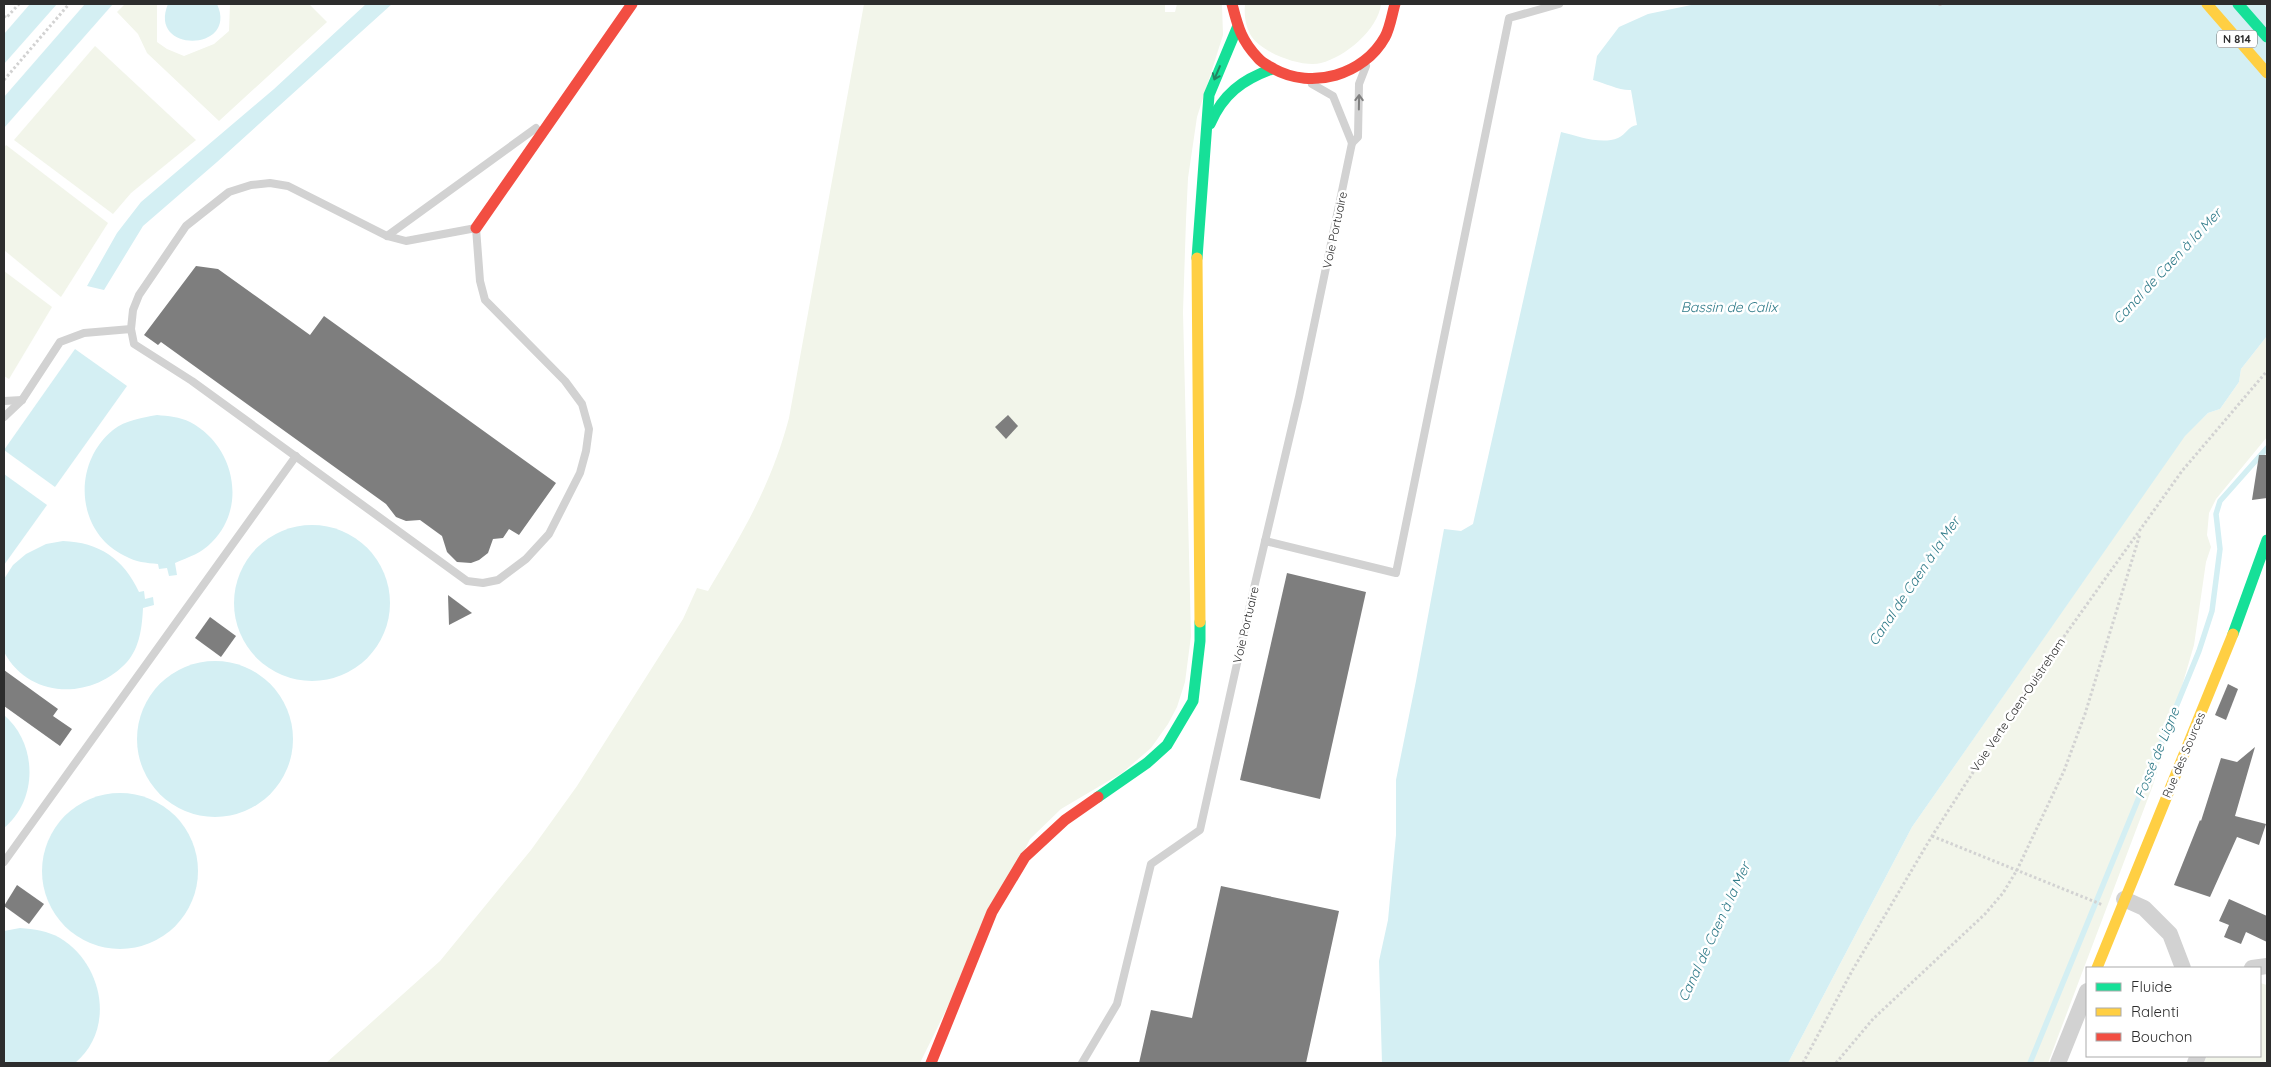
<svg xmlns="http://www.w3.org/2000/svg" width="2271" height="1067" font-family="Quicksand,sans-serif">
	<rect width="100%" height="100%" fill="#fff"/>
	<g fill="#f2f5ea">
		<path d="M125 4H157V42L167 49 184 56 214 44 229 31 230 4H309L327 22 219 121 147 53 138 34 117 12Z"/>
		<path d="M864 4H1165V12H1175L1177 4H1222L1223 35 1197 117 1188 178 1186 220 1183 312 1191 636 1185 682 1177 707 1168 724 1151 748 1122 773 1061 809 1030 839 920 1063H326L440 961 531 850 577 786 683 619 697 588 708 591C743 532 771 486 789 418Z"/>
		<path d="M1245 4H1381C1378 30 1345 57 1321 63 1302 68 1259 52 1250 34 1245 24 1244 14 1245 4Z"/>
		<path d="M95 46 196 140 131 193 113 214 14 140Z"/>
		<path d="M6 145 108 223 61 297 4 250V148Z"/>
		<path d="M4 271 52 307 9 379 4 376Z"/>
		<path d="M2267 336V437L2216 499 2209 513 2207 535 2211 547 2206 562 2194 645 2153 785 2048 1063H1788L1912 827 2185 435 2208 413 2220 409 2239 382 2241 369Z"/>
		<path d="M2260 983 2267 985V1063H2204L2207 1056H2260Z"/>
	</g>
	<g fill="#d4eff3">
		<path d="M30 4H57L4 64V34Z"/>
		<path d="M85 4H113L4 128V97Z"/>
		<path d="M168 4H217C239 52 147 54 168 4Z"/>
		<path d="M366 4H392L217 162 143 226 104 290 87 286 117 233 141 202 274 89Z"/>
		<path d="M1696 4H2267V336L2241 369 2239 382 2220 409 2208 413 2185 436 1912 827 1788 1063H1382L1379 961 1388 920 1396 835V780L1416 681 1444 529 1461 531 1473 524 1561 132C1578 136 1601 145 1618 138 1626 135 1628 126 1637 125L1631 90C1621 91 1604 83 1593 80L1597 56 1619 27 1648 14Z"/>
		<path d="M75 349 127 386 55 487 4 450Z"/>
		<path d="M157 415C168 416 180 417 190 422 234 445 248 506 212 542 202 553 189 557 175 563L177 575 169 576 167 568 159 569 158 564C146 563 136 562 125 556 75 532 72 463 113 430 126 420 141 418 157 415Z"/>
		<path d="M4 474 47 505 4 565Z"/>
		<circle cx="312" cy="603" r="78"/>
		<path d="M63 541C99 542 124 559 139 592L144 591 145 599 153 597 154 605 143 608C142 627 140 647 127 662 92 700 30 700 4 652V579L13 565 26 554 46 544Z"/>
		<circle cx="215" cy="739" r="78"/>
		<path d="M4 715C37 743 39 799 4 828Z"/>
		<circle cx="120" cy="871" r="78"/>
		<path d="M20 928C34 929 48 931 60 938 103 964 116 1029 75 1063H4V931Z"/>
	</g>
	<g fill="none" stroke-linecap="round" stroke-linejoin="round">
		<path stroke="#d4eff3" stroke-width="5.5" d="M2030 1063 2199 651 2212 611 2220 549 2216 514 2220 501 2267 448"/>
	</g>
	<g fill="#7e7e7e">
		<path d="M196 266 218 269 310 335 324 316 556 483 519 535 509 529 503 538 493 539 488 553 479 560 471 563 457 562 447 552 442 536 420 520 406 521 396 517 386 504 161 342 158 345 144 335Z"/>
		<path d="M1008 415 1018 426 1006 439 995 427Z"/>
		<path d="M2259 455H2267V498L2252 500Z"/>
		<path d="M1287 573 1366 592 1320 799 1240 780Z"/>
		<path d="M448 595 472 613 449 625Z"/>
		<path d="M210 617 236 636 221 657 195 638Z"/>
		<path d="M4 670 58 709 53 716 72 729 60 746 4 706Z"/>
		<path d="M2228 684 2238 689 2226 720 2215 715Z"/>
		<path d="M2255 747 2235 816 2266 824 2259 845 2237 837 2210 897 2174 885 2200 820 2201 821 2221 758 2237 762Z"/>
		<path d="M17 885 44 904 29 924 4 906Z"/>
		<path d="M1221 886 1339 911 1306 1063H1139L1151 1010 1192 1018Z"/>
		<path d="M2229 899 2267 916V942L2246 932 2241 944 2224 937 2229 925 2219 921Z"/>
	</g>
	<g fill="none" stroke-linecap="round" stroke-linejoin="round">
		<g stroke="#d2d2d2" stroke-width="3" stroke-dasharray="2.5 2.5" stroke-linecap="butt">
			<path d="M1940 4V6"/>
			<path d="M4 16 6 18 19 4"/>
			<path d="M4 80 69 4"/>
			<path d="M1932 836 2103 905"/>
			<path d="M1803 1063 1852 971 1932 836 2028 687 2182 471 2267 371"/>
			<path d="M1836 1063 1873 1019 1985 914 2003 893 2017 870 2064 771 2085 714 2140 534"/>
		</g>
		<g stroke="#d2d2d2" stroke-width="8">
			<path d="M1312 84 1333 96 1352 143"/>
			<path d="M270 183 288 186 387 236 406 241 476 228 480 281 485 300 565 381 582 404 589 429 586 451 580 473 549 534 526 559 498 580 483 583 467 581 192 381 134 344 131 329 133 310 139 295 186 226 229 192 251 185Z"/>
			<path d="M387 236 536 128"/>
			<path d="M4 401 22 400"/>
			<path d="M4 417 22 400 60 342 84 333 131 329"/>
			<path d="M1265 541 1396 573 1509 18 1559 4"/>
			<path d="M4 862 296 456"/>
			<path d="M1082 1063 1117 1004 1151 864 1200 830 1250 605 1299 397 1352 143 1358 137 1359 84 1366 66"/>
		</g>
		<g stroke="#d2d2d2" stroke-width="16">
			<path d="M2124 899 2144 908 2170 934 2183 968"/>
			<path d="M2252 968 2267 966"/>
			<path d="M2058 1063 2087 991"/>
			<path d="M2195 1063 2198 1056"/>
		</g>
		<g stroke="#16e098" stroke-width="11">
			<path d="M2238 4 2267 37"/>
			<path d="M1210 124C1223 94 1242 80 1272 69"/>
			<path d="M1197 258 1209 95 1237 28"/>
			<path d="M2233 634 2267 540"/>
			<path d="M1098 797 1147 763 1167 745 1193 701 1200 641V622"/>
		</g>
		<g stroke="#ffcf43" stroke-width="11">
			<path d="M2207 4 2267 73"/>
			<path d="M1197 258 1200 622"/>
			<path d="M2097 968 2233 634"/>
		</g>
		<g stroke="#f24e42" stroke-width="11">
			<path d="M1232 4C1238 27 1241 40 1258 58 1262 63 1269 66 1274 69 1312 90 1364 75 1385 37 1390 28 1392 14 1395 4"/>
			<path d="M476 228 632 4"/>
			<path d="M931 1063 992 912 1025 857 1065 820 1098 797"/>
		</g>
	</g>
	<defs><path id="oneway-shaft" d="M-6 0H5M1.5-3L5.5 0L1.5 3" fill="none" stroke-width="1.6" stroke-linecap="round" stroke-linejoin="round" transform="scale(1.25)"/></defs>
	<use stroke="#228662" href="#oneway-shaft" transform="translate(1217 73) rotate(113)"/>
	<use stroke="#808080" href="#oneway-shaft" transform="translate(1359 102) rotate(-89)"/>
	<g text-anchor="middle" stroke-width="5" stroke-linejoin="round" paint-order="stroke">
		<rect fill="#fff" stroke="#6c6c6c" stroke-width="1" x="2217" y="30.5" width="40" height="17" rx="4"/>
		<g font-size="11" font-weight="bold" fill="#2d2d2d">
			<text x="2237" y="43">N 814</text>
		</g>
		<g font-size="12" fill="#2d2d2d" stroke="#fff">
			<text transform="translate(1335 230) rotate(-78)" y="4">Voie Portuaire</text>
			<text transform="translate(1246 625) rotate(-77)" y="4">Voie Portuaire</text>
			<text transform="translate(2018 705) rotate(-56)" y="4">Voie Verte Caen-Ouistreham</text>
			<text transform="translate(2184 755) rotate(-67)" y="4">Rue des Sources</text>
		</g>
		<g font-size="14" font-style="italic" fill="#307b89" stroke="#fff">
			<text transform="translate(2167 266) rotate(-47)" y="5">Canal de Caen à la Mer</text>
			<text x="1729" y="312">Bassin de Calix</text>
			<text transform="translate(1914 581) rotate(-56)" y="5">Canal de Caen à la Mer</text>
			<text transform="translate(2157 753) rotate(-68)" y="5">Fossé de Ligne</text>
			<text transform="translate(1714 932) rotate(-65)" y="5">Canal de Caen à la Mer</text>
		</g>
	</g>
	<rect width="2271" height="1067" fill="none" stroke="#2d2d2d" stroke-width="10"/>
	<rect x="2086" y="967" width="175" height="90" fill="#ffffff" stroke="#ababab"/>
	<rect x="2096" y="983" width="25" height="8" fill="#16e098" stroke="#ababab"/>
	<text x="2131" y="992" font-size="15" fill="#2d2d2d">Fluide</text>
	<rect x="2096" y="1008" width="25" height="8" fill="#ffcf43" stroke="#ababab"/>
	<text x="2131" y="1017" font-size="15" fill="#2d2d2d">Ralenti</text>
	<rect x="2096" y="1033" width="25" height="8" fill="#f24e42" stroke="#ababab"/>
	<text x="2131" y="1042" font-size="15" fill="#2d2d2d">Bouchon</text>
</svg>
